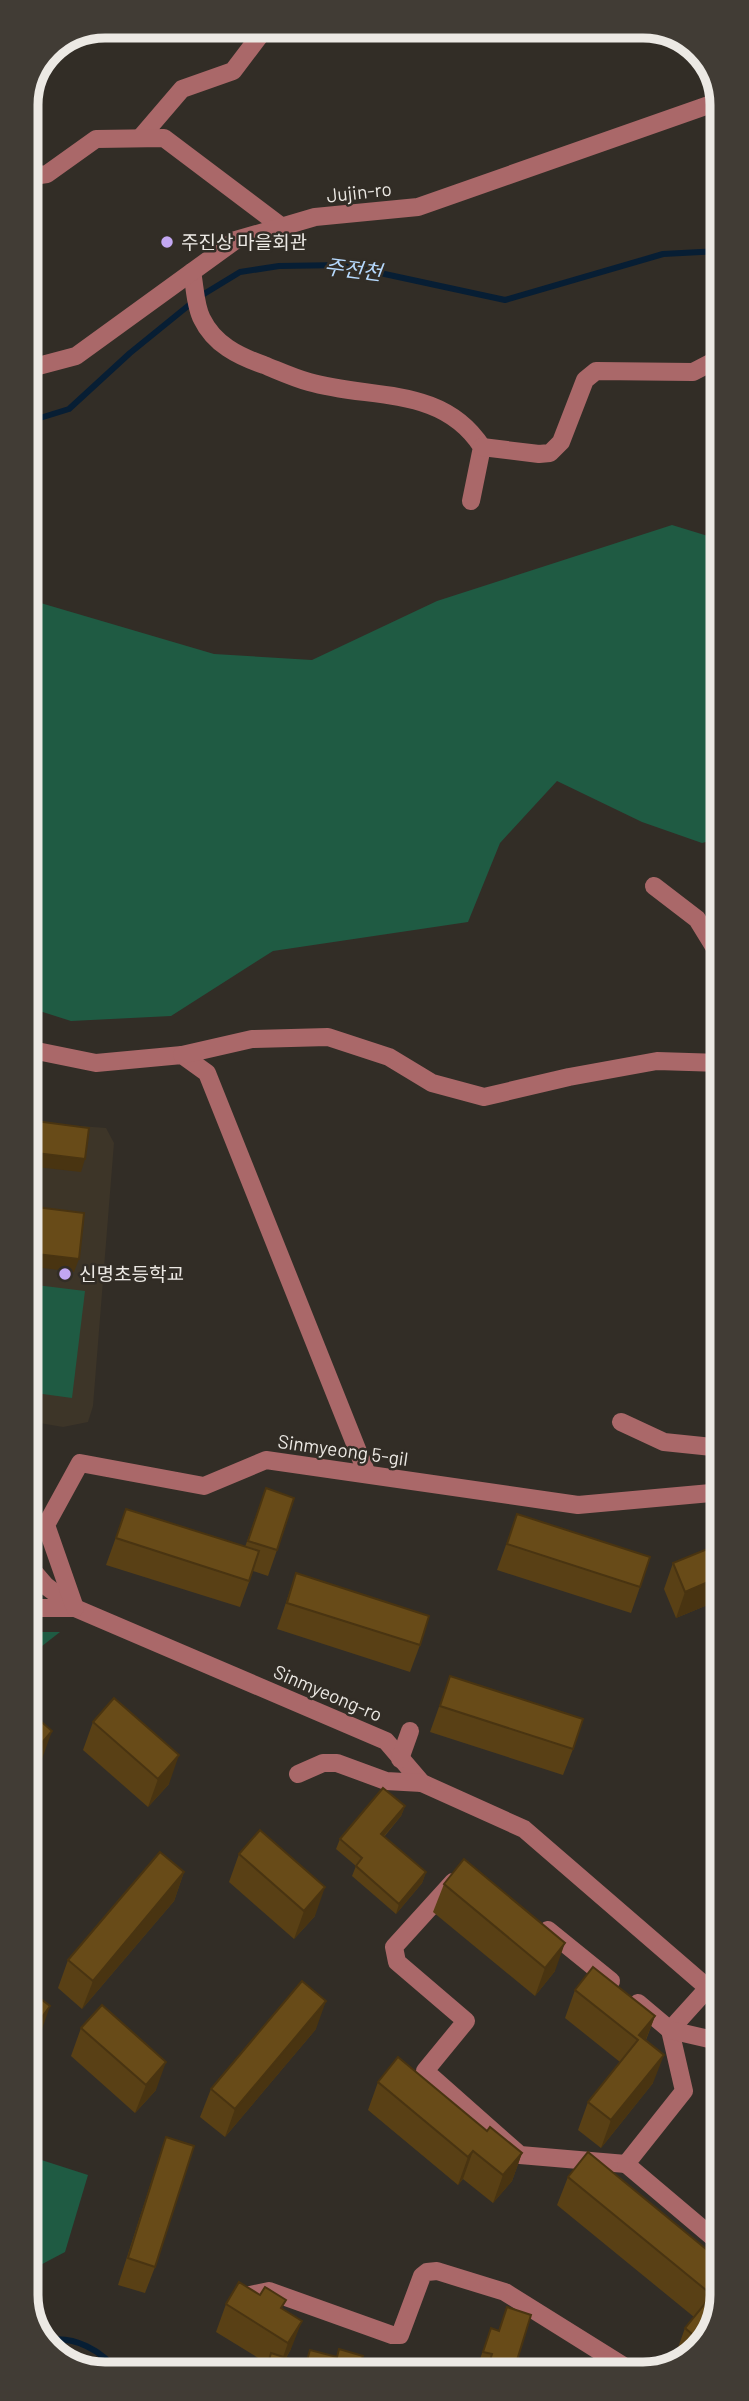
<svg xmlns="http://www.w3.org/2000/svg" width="749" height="2401" font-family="Barlow,'Noto Sans KR',sans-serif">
	<rect width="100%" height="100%" fill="#322d26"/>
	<path fill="#3d3528" d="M28 1122 106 1128 114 1143 93 1406 88 1422 63 1427 28 1421Z"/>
	<g fill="#1f5b43">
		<path d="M672 525 721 540V838L702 843 642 822 557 781 500 843 468 922 273 951 171 1016 71 1021 27 1007V599L214 654 312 660 437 601Z"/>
		<path d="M28 1284 85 1291 72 1398 28 1392Z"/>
		<path d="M28 1632H60L28 1657Z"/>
		<path d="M29 2156 88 2175 65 2252 29 2271Z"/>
	</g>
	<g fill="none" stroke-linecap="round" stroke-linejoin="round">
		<g stroke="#071e34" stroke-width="6">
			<path d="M27 422 69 409 130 353 199 297 240 272 279 266 343 265 505 300 663 254 720 251"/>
			<path d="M45 2341C72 2334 105 2351 118 2374"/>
		</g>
		<g stroke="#aa6869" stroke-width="18">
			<path d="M140 138 182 89 233 71 267 26"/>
			<path d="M26 177 47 174 96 139 164 138 282 227"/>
			<path d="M192 272C195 286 195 306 202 319 214 344 238 356 264 365 279 371 294 378 309 382 371 400 442 385 482 447L471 501"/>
			<path d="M27 369 76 356 236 240 315 217 418 207 720 101"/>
			<path d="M482 447 539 454 550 453 561 442 585 380 596 371 693 372 720 358"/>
			<path d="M654 886 697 919 721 958"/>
			<path d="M27 1049 96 1063 182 1055 207 1073 367 1474"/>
			<path d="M182 1055 252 1039 328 1037 389 1057 432 1083 484 1097 569 1077 657 1061 721 1063"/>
			<path d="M621 1422 664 1442 722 1448"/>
			<path d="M28 1565 46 1586 75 1608 386 1741 422 1783 524 1829 708 1988 722 1993"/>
			<path d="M28 1608H75"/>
			<path d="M75 1608 46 1525 80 1463 204 1486 266 1460 578 1505 722 1492"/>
			<path d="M400 1759 410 1731"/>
			<path d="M298 1774 323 1763H337L386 1781 422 1783"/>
			<path d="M453 1882 394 1947 397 1962 466 2021 425 2071 520 2155 626 2164"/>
			<path d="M548 1930 611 1981"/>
			<path d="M708 1988 670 2030 684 2091 626 2164 723 2246"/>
			<path d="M638 2003 670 2030 722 2042"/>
			<path d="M241 2302 250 2295 269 2291 392 2335H400L422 2276 427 2272 437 2271 505 2292 633 2372"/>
		</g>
	</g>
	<g fill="#594015">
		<path d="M266 1488 277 1550 268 1576 253 1571 240 1607 106 1565 126 1509 245 1547Z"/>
		<path d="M517 1514 640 1587 631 1613 497 1570Z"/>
		<path d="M722 1543V1599L676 1618 664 1589 673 1563Z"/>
		<path d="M296 1573 420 1645 410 1672 277 1629Z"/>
		<path d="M450 1676 573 1749 563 1775 430 1732Z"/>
		<path d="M93 1722 169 1784 148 1807 83 1750Z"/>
		<path d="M405 1806 401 1816 384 1837 426 1872 422 1883 396 1914 352 1876 356 1866 336 1849 340 1839Z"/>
		<path d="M239 1854 315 1916 294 1939 229 1882Z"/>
		<path d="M184 1872 174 1901 82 2009 58 1988 68 1960Z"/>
		<path d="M444 1884 555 1971 535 1996 433 1912Z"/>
		<path d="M575 1990 655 2016 646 2040 653 2083 601 2148 578 2130 588 2102 620 2062 565 2018Z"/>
		<path d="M81 2028 156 2090 135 2113 71 2056Z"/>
		<path d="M316 2029 225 2137 200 2117 211 2089Z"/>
		<path d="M378 2082 487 2131 522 2153 512 2181 493 2203 463 2179 458 2185 368 2110Z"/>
		<path d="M166 2137 155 2267 145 2293 118 2285 157 2164Z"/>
		<path d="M568 2177 723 2263 706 2344 681 2361 675 2356 685 2328 694 2317 557 2205Z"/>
		<path d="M226 2304 283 2309 291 2349 286 2358 292 2374H264L268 2364 216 2332Z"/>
		<path d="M507 2307 513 2373H475L491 2328 499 2331Z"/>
	</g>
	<g fill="#493411">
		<path d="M28 1152 85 1159 81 1172 28 1166Z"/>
		<path d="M28 1253 79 1259 74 1272 28 1266Z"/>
		<path d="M722 1576V1599L676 1618 685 1592Z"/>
		<path d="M52 1731 42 1759 28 1775V1759Z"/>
		<path d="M179 1755 169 1784 148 1807 158 1779Z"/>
		<path d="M405 1806 401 1816 377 1844 381 1834Z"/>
		<path d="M184 1872 174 1901 82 2009 93 1981Z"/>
		<path d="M426 1872 422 1883 396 1914 399 1904Z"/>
		<path d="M325 1887 315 1916 294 1939 304 1911Z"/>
		<path d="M565 1943 555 1971 535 1996 545 1968Z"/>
		<path d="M326 2001 316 2029 225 2137 235 2109Z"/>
		<path d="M50 2006 40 2035 29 2050V2035Z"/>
		<path d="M655 2016 644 2044 639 2035Z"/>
		<path d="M664 2055 653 2083 601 2148 611 2120Z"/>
		<path d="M166 2062 156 2090 135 2113 146 2085Z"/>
		<path d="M473 2151 463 2179 458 2185 468 2157Z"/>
		<path d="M522 2153 512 2181 493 2203 503 2175Z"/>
		<path d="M723 2279V2292L717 2286Z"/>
		<path d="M302 2321 291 2349 278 2371 288 2343Z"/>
	</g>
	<g fill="#684b18" stroke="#493411" stroke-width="2">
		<path d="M28 1120 89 1128 85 1159 28 1152Z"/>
		<path d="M28 1206 84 1213 79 1259 28 1253Z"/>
		<path d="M266 1488 294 1498 277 1550 248 1541Z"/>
		<path d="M126 1509 259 1551 249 1581 116 1538Z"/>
		<path d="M517 1514 650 1557 640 1587 507 1544Z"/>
		<path d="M722 1543V1576L685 1592 673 1563Z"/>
		<path d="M296 1573 429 1616 420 1645 287 1603Z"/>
		<path d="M450 1676 583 1719 573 1749 440 1706Z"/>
		<path d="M114 1698 179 1755 158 1779 93 1722Z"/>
		<path d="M28 1710 52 1731 28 1759Z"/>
		<path d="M383 1788 405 1806 381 1834 426 1872 399 1904 356 1866 362 1858 340 1839Z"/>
		<path d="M260 1830 325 1887 304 1911 239 1854Z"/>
		<path d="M160 1852 184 1872 93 1981 68 1960Z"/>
		<path d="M464 1859 565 1943 545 1968 444 1884Z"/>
		<path d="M593 1967 655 2016 639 2035 664 2055 611 2120 588 2102 638 2040 575 1990Z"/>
		<path d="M302 1981 326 2001 235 2109 211 2089Z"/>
		<path d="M29 1990 50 2006 29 2035Z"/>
		<path d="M102 2005 166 2062 146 2085 81 2028Z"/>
		<path d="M398 2057 487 2131 490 2127 522 2153 503 2175 473 2151 468 2157 378 2082Z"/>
		<path d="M166 2137 194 2146 155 2267 128 2258Z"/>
		<path d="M588 2152 723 2263V2279L717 2286 723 2290V2296L705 2345 685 2328 712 2295 568 2177Z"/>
		<path d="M239 2282 260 2295 265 2287 286 2300 281 2308 302 2321 288 2343 226 2304Z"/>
		<path d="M507 2307 531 2315 513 2373H486L492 2354 483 2352 491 2328 499 2331Z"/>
		<path d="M339 2349 363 2356 360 2364 391 2373 303 2374 310 2350 337 2357Z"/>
		<path d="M271 2353 296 2361 292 2374H265Z"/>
	</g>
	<g fill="#c3a7f2" stroke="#322d26" stroke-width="2.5">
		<circle cx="167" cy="242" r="7"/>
		<circle cx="65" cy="1274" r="7"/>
	</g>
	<g text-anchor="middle" stroke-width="5" stroke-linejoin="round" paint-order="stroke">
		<g font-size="19" fill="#ece9e4" stroke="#322d26">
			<text transform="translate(359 192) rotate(-6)" y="7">Jujin-ro</text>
			<text transform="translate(343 1450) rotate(8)" y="7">Sinmyeong 5-gil</text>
			<text transform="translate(328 1693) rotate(23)" y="7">Sinmyeong-ro</text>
		</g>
		<g font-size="19" fill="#ece9e4" stroke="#322d26" text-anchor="start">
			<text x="181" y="249">주진상 마을회관</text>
			<text x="79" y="1281">신명초등학교</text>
		</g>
		<g font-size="21" font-style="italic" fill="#b6d9fd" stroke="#322d26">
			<text transform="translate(353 270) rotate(7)" y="7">주전천</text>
		</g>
	</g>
	<path d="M0 0H749V2401H0ZM105 38H643A67 67 0 0 1 710 105V2295A67 67 0 0 1 643 2362H105A67 67 0 0 1 38 2295V105A67 67 0 0 1 105 38Z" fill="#413c35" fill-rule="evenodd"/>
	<path fill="none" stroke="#ece9e4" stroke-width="9" d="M105 38H643A67 67 0 0 1 710 105V2295A67 67 0 0 1 643 2362H105A67 67 0 0 1 38 2295V105A67 67 0 0 1 105 38Z"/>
</svg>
